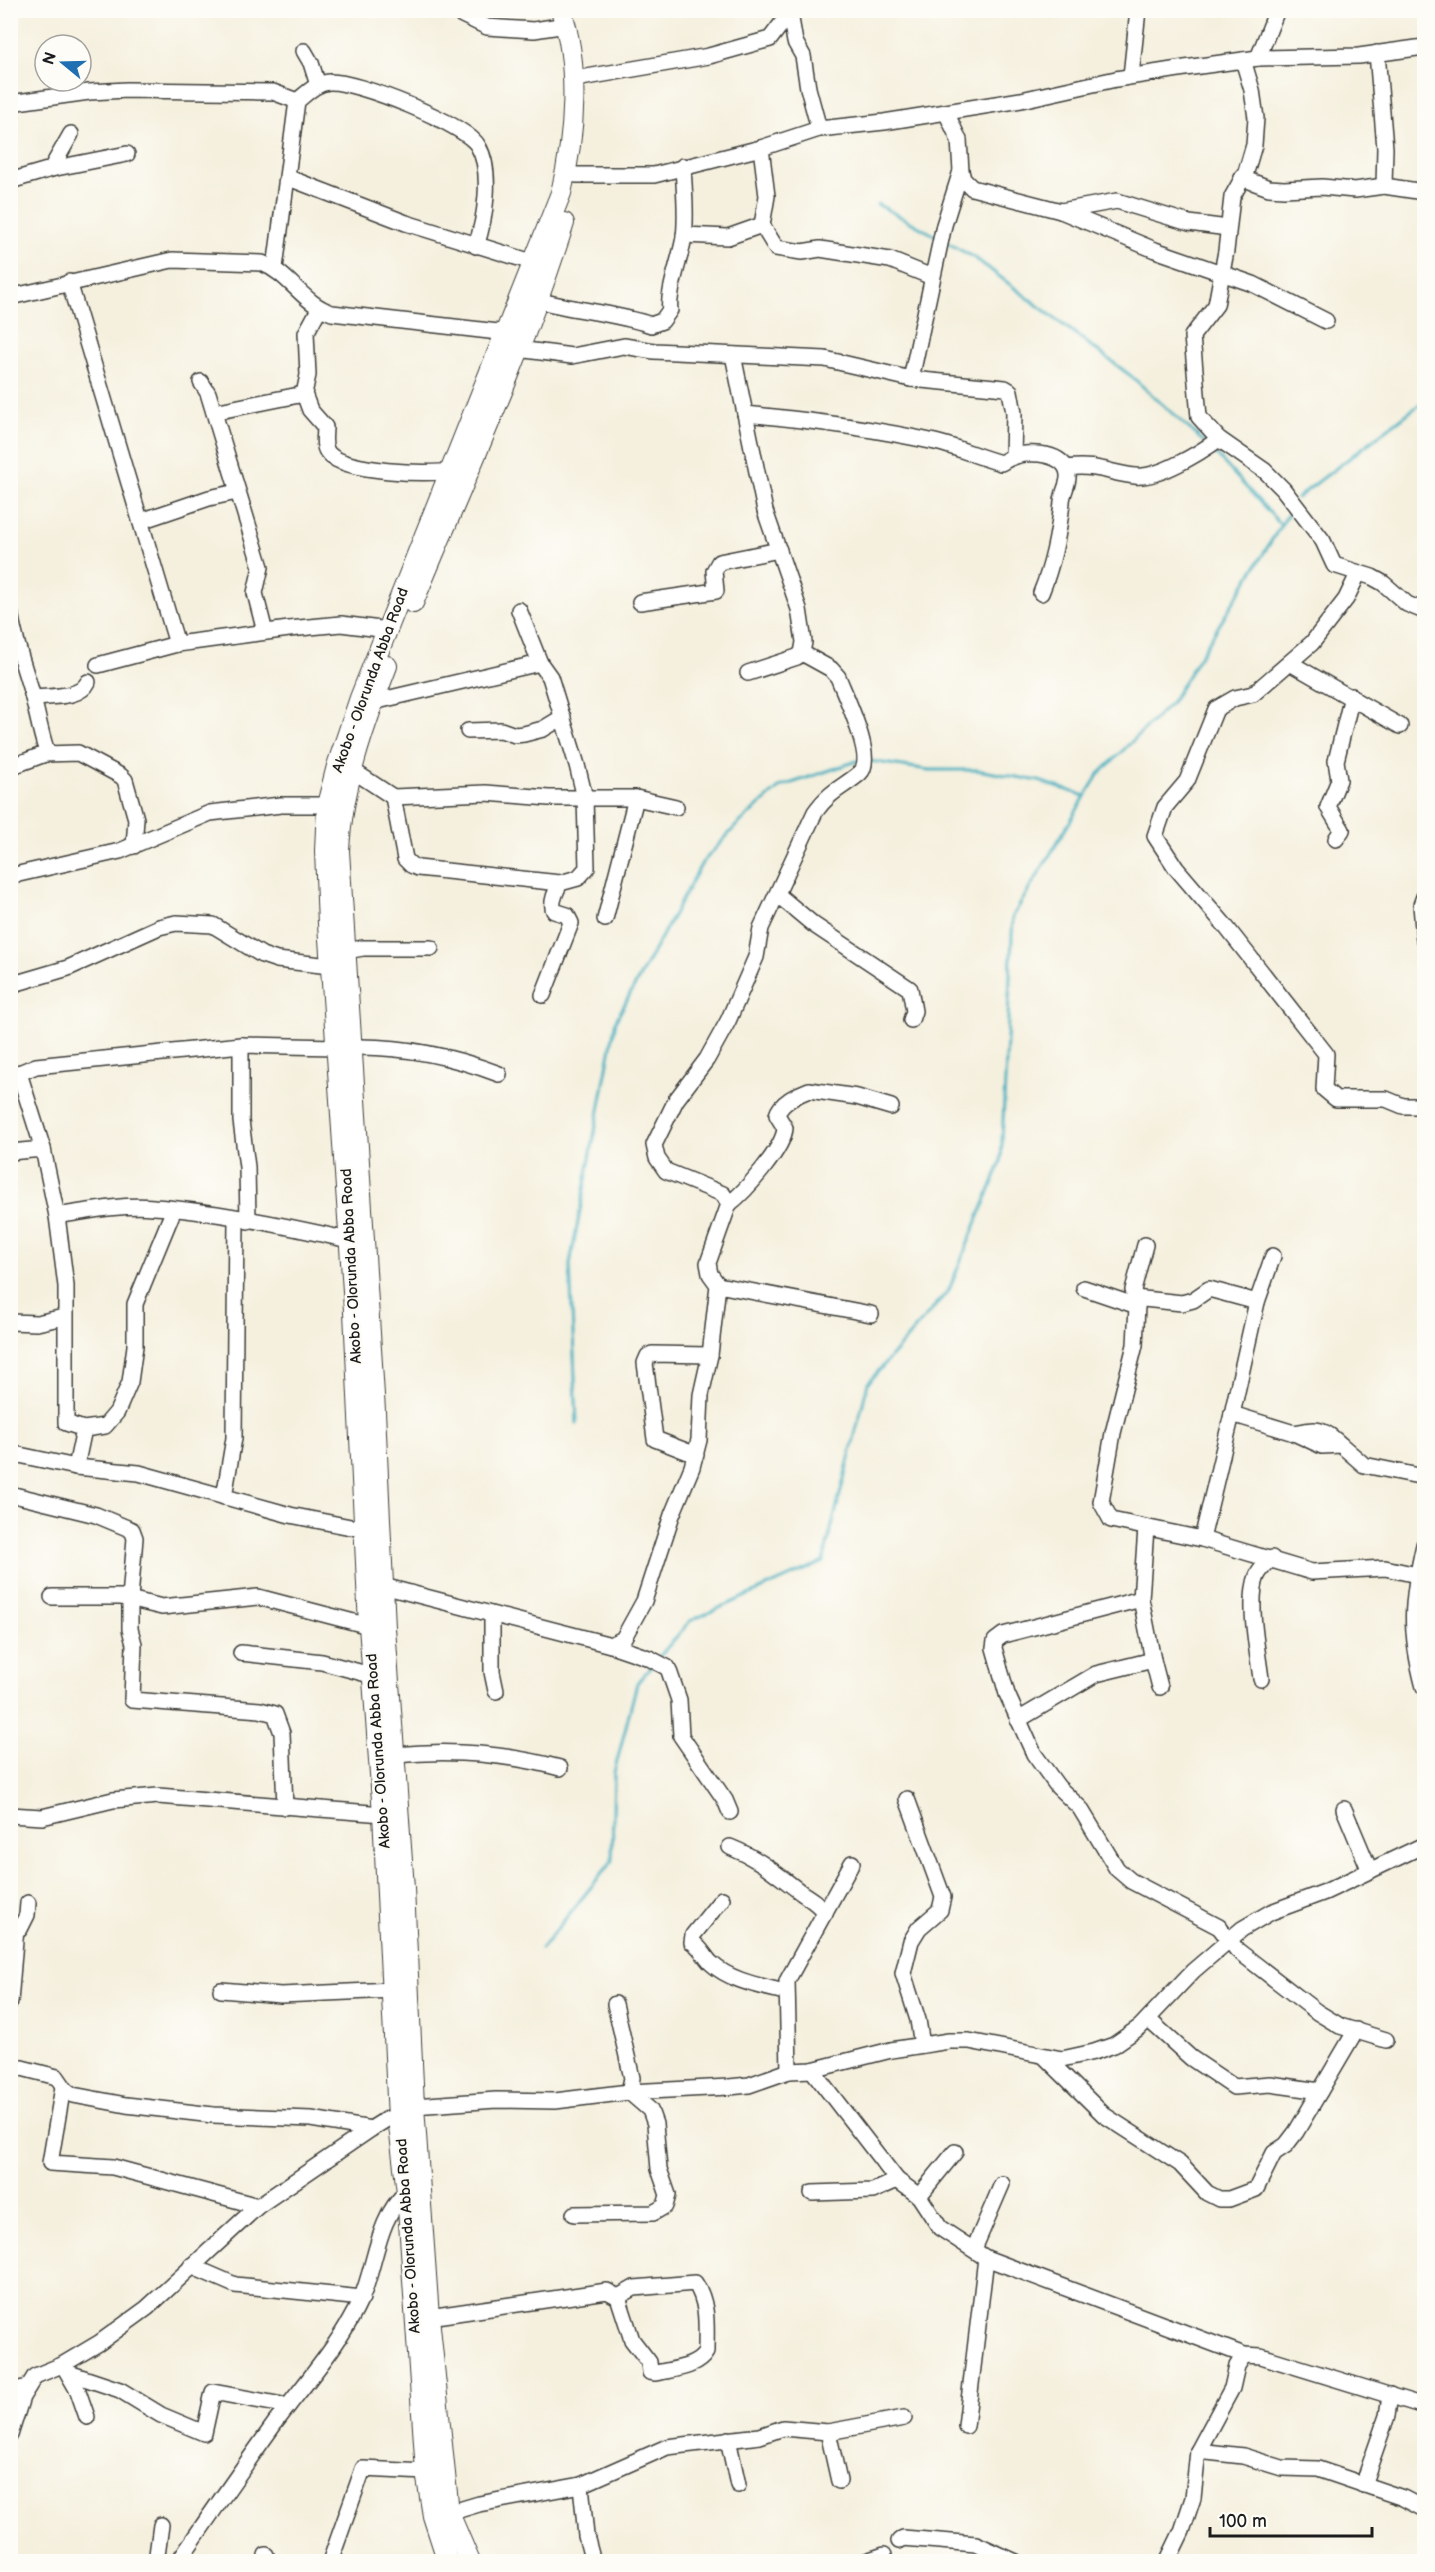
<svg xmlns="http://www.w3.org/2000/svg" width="1435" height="2572" font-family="'Balsamiq Sans',sans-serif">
	<rect width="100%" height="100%" fill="#fdfcf7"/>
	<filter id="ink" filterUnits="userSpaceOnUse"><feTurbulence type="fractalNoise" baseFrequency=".0167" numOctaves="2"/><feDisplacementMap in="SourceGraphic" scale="12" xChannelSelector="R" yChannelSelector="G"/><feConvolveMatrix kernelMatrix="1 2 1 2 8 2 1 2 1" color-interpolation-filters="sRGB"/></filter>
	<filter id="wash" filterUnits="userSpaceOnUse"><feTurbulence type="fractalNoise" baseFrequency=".008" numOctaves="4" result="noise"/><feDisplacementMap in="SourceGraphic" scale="24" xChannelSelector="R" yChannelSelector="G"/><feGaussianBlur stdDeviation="1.35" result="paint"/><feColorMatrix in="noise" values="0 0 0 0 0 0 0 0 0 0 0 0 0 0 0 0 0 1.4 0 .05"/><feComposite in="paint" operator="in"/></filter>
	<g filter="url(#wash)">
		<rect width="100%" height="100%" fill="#f5f0de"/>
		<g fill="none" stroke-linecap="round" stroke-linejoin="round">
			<g stroke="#42afc0" stroke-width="3">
				<path d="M877 204 936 236"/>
				<path d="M944 241 975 258 1131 376 1204 442"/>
				<path d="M1211 449 1281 525"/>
				<path d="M1297 498 1424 401"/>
				<path d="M870 761 929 770H977L1039 781 1085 796"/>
				<path d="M577 1424 570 1264 616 1020 702 863 736 826 780 787 860 760"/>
				<path d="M659 1657 690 1621 823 1562 868 1383 949 1290 1001 1162 1013 916 1098 775 1171 703 1291 509"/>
				<path d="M541 1949 612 1861 614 1773 637 1683 653 1664"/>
			</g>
		</g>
	</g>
	<g filter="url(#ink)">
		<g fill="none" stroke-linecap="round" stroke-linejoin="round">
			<defs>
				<g id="minor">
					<path d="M452 10 487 27 534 30 566 25"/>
					<path d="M790 13 795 42 803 56 808 88 819 129"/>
					<path d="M304 51 311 63 318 85"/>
					<path d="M1377 53 1385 148 1384 186"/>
					<path d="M1258 58 1277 10"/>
					<path d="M1243 60 1252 90 1256 118 1254 145 1246 172 1232 197 1226 251 1216 305 1192 336 1199 417 1219 439 1265 471 1283 489 1323 541 1334 565 1372 577 1383 583 1407 604 1424 611"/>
					<path d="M1131 76 1138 10"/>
					<path d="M581 78 709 56 770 39 792 10"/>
					<path d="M10 103 89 92 127 90 273 92 297 101"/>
					<path d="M761 148 767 196 762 225 776 248 802 252 820 249 890 260 932 277"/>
					<path d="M51 169 127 154"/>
					<path d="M961 171 963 179 972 188 1061 211 1155 250 1253 284 1326 321"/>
					<path d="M576 175H654L761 148 819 129 884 122 1021 100 1116 79 1185 68 1258 58 1359 56 1424 47"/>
					<path d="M289 178 406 223 535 263"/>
					<path d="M1242 178 1269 188 1284 189 1322 187 1355 190 1384 186 1424 192"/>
					<path d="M10 181 51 169 71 134"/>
					<path d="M1061 211 1117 201 1189 223 1228 228"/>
					<path d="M684 235 728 237 762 225"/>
					<path d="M275 268 297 101C306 94 316 83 329 82 355 80 466 124 478 146 493 171 485 220 476 246"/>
					<path d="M69 282 177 644"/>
					<path d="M10 297 172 260 262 263C290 274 303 304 332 313L507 333"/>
					<path d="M537 300C575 311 613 312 651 325L662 321 670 310C667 293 681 257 684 237 687 214 684 189 683 166"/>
					<path d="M319 309 306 333 308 375 304 394 310 410 325 427C325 436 322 447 329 454 345 472 428 475 451 471"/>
					<path d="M518 349 572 356 624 346 654 351 825 359 911 379 1005 388 1010 391 1014 413 1013 457"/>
					<path d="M733 355 765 511 799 609 804 642 802 653 797 657 748 673"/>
					<path d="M911 379 944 225 961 171 959 140 946 112"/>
					<path d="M201 382 208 393 261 567 255 593 265 632"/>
					<path d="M214 412 304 394"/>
					<path d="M745 414C809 420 872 428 935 442 957 447 978 457 1001 463 1005 461 1009 458 1013 457 1029 450 1067 453 1068 475 1069 484 1062 493 1062 502 1059 533 1053 564 1041 593"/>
					<path d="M1067 468C1096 464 1109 473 1135 476 1158 479 1201 452 1219 439"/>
					<path d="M141 521 209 498 237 492"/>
					<path d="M1358 574 1346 599 1312 643 1253 694 1235 698 1216 709 1187 781 1165 807 1155 836 1176 868 1223 923 1326 1054 1324 1089 1336 1099H1386L1403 1106H1424"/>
					<path d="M640 602 716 591 714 571 719 562 779 550"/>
					<path d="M519 610 540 663 550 677 577 765 585 798 587 868 578 878 560 883C556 891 550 903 554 911L567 915 571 923 543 995"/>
					<path d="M10 611C14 640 24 666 32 694 37 712 40 731 46 749L45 754"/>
					<path d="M1290 663 1400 726"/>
					<path d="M98 665 177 644 289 629 341 624 388 630"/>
					<path d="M33 698C50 696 80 699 88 682"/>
					<path d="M373 702 540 663"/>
					<path d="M468 731 501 730 515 735 524 734 543 729 563 717"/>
					<path d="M10 767 45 754 78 753 121 776 125 780 136 819 134 846"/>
					<path d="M352 770 393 797 486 793 549 798H636L676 807"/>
					<path d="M393 797 405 859 411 865 418 868 560 883"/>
					<path d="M1336 839 1342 830 1328 807 1339 780 1336 761 1352 696"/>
					<path d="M10 876 120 851 210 813 281 805H327"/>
					<path d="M778 895 814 925 910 989 914 1011 911 1020"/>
					<path d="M1424 897 1421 905 1424 940"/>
					<path d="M605 919 636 798"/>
					<path d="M346 951 363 948H431"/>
					<path d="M10 985 68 968 159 927 176 923 213 925 262 955 277 960 330 966"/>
					<path d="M241 1045V1121L247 1167 248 1221"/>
					<path d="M353 1047C404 1046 452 1056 499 1074"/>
					<path d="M10 1072 19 1073 36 1066 241 1045 336 1047"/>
					<path d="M19 1073 43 1149 57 1216 66 1286V1423L84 1429 105 1426 117 1412 130 1382 135 1346V1304L174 1209"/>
					<path d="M10 1152 43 1149"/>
					<path d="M729 1204C745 1192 784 1148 785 1128L777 1115C780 1103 798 1094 809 1090L857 1097 891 1107"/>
					<path d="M57 1216C89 1211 121 1204 154 1207 216 1211 288 1226 349 1240"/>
					<path d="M1145 1245 1133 1290 1137 1306 1135 1345 1113 1433 1101 1502 1111 1520 1202 1539 1312 1572 1385 1568 1417 1575"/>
					<path d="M718 1285 871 1314"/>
					<path d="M1084 1288 1137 1306"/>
					<path d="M1134 1298 1182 1303 1193 1300 1209 1289 1257 1302"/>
					<path d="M10 1322 37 1323 64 1317"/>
					<path d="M1232 1414 1257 1302 1273 1256"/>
					<path d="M1294 1433C1319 1428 1322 1428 1341 1445"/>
					<path d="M10 1453 76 1467 139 1473 290 1515 366 1530"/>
					<path d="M696 1455 655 1439 645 1363 648 1356 652 1354 710 1355"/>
					<path d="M76 1467 84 1429"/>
					<path d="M10 1494 96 1515 132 1530 135 1538 130 1598V1629L134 1644 132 1700 260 1710 275 1714 282 1733 285 1807"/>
					<path d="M224 1497 234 1438 236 1219"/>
					<path d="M1146 1528 1141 1599 1153 1660"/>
					<path d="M1202 1539 1232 1414 1294 1433 1322 1446 1341 1445 1364 1465 1424 1477"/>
					<path d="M1424 1545C1411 1601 1409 1631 1424 1687"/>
					<path d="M383 1586 611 1645 623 1639 644 1601 672 1515 692 1467 699 1440 701 1395 710 1355 718 1285 710 1274 708 1263 729 1204 723 1194 666 1171 657 1158 654 1145 676 1100 707 1059 728 1021 756 957 761 928 815 812C832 789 841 789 860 773 876 759 845 695 838 677L831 669 802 653"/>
					<path d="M52 1597H121L162 1607 258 1597 369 1626"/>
					<path d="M1141 1599 1003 1635 995 1641 994 1648 1007 1694 1034 1754 1058 1787 1080 1808 1117 1869 1131 1881 1219 1927 1237 1950 1317 2012 1340 2026 1386 2040"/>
					<path d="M492 1616V1672L496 1691"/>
					<path d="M611 1645 649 1658 668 1668 679 1700 681 1736 725 1800 730 1812"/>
					<path d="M241 1653 322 1662 374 1676"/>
					<path d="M1261 1679C1258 1653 1247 1601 1257 1576 1260 1569 1267 1563 1272 1558"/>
					<path d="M1018 1720 1096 1674 1153 1660 1160 1687"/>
					<path d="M395 1755C450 1749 507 1754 560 1768"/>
					<path d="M907 1799 943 1897 940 1910 919 1928 911 1941 903 1973 918 2020 922 2045"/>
					<path d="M1344 1809 1370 1871"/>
					<path d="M10 1815 42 1817 113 1800 158 1796 383 1814"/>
					<path d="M730 1847C762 1860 776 1874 803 1894 812 1900 819 1904 825 1913"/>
					<path d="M722 1899 693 1935 692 1942C701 1947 704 1956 711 1963 730 1981 761 1986 785 1992"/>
					<path d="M10 1928 20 1929 27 1915 28 1903"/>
					<path d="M221 1990 281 1995 393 1990"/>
					<path d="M10 2002 16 1928"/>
					<path d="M1149 2020 1191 2058 1234 2087 1270 2084 1320 2091"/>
					<path d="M1046 2058 1104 2115 1180 2164 1207 2193 1219 2199H1229L1256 2189 1274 2153 1286 2145 1296 2132 1356 2030"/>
					<path d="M10 2065 57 2077 66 2090 73 2095 126 2105 213 2115 311 2119 371 2129"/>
					<path d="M812 2070 897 2180 919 2196 940 2228 986 2258 1244 2355 1261 2356 1424 2406"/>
					<path d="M789 2071 787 1981 852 1863"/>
					<path d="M63 2087 50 2163 113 2167 258 2206"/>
					<path d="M414 2106 496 2100 555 2101 629 2092 729 2087 749 2085 789 2071 812 2070 891 2050 949 2041H969L1062 2059 1094 2052 1114 2045 1140 2027 1193 1971 1242 1929 1271 1912 1325 1892 1424 1845"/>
					<path d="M812 2193 873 2191 897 2180"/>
					<path d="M919 2196 955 2152"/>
					<path d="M574 2214 653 2213 665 2206 668 2195 659 2169 655 2124 650 2110 629 2092 632 2078 615 2004"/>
					<path d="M974 2249 1002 2184"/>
					<path d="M191 2266 235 2285 362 2298"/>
					<path d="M429 2317 607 2291 618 2297 632 2340 649 2362 650 2372 656 2373C673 2369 697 2368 706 2352 706 2328 709 2303 695 2283L634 2288 618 2297"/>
					<path d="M66 2370 78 2391 87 2417"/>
					<path d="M69 2373 120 2390 161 2415 204 2433 213 2392 288 2406"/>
					<path d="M10 2391 28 2387"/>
					<path d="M966 2426 986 2258"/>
					<path d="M828 2432 904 2418"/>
					<path d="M10 2435 22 2397 35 2376 62 2365 99 2343 147 2308 258 2206 371 2129 387 2119 398 2118"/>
					<path d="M728 2439 738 2485"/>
					<path d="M1198 2451 1243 2456 1282 2468 1318 2469 1403 2498 1424 2509"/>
					<path d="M581 2485 586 2536 593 2562"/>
					<path d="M1363 2485 1387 2416 1390 2395"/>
					<path d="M449 2513 479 2504 581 2485 667 2447 760 2436 783 2428 828 2432 839 2481"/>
					<path d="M899 2541 903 2538 976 2544 1016 2562"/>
					<path d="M156 2562 161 2525"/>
					<path d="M178 2562C210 2515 242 2469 275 2423 305 2383 340 2345 361 2299 376 2265 377 2217 407 2192"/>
					<path d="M265 2562 266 2555"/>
					<path d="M330 2562 363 2469 426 2472"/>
					<path d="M863 2562 884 2555"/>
					<path d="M1167 2562 1182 2531 1193 2498 1198 2451 1232 2388 1237 2366 1244 2355"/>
				</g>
				<g id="major">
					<path d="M413 603C465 477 523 353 564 223"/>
					<path d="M387 666C364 726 342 787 339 851L375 1411 385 1628 404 1888 414 2106 429 2317 449 2513 470 2562"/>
					<path d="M448 2562 433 2516 426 2472 407 2192 398 2118 383 1814 369 1626 353 1291 328 924 325 851 327 805 337 766 360 698 561 193C575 136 580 66 561 10"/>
				</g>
			</defs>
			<use href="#minor" stroke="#3d3c39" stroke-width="18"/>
			<use href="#major" stroke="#3d3c39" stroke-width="22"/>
			<use href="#minor" stroke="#fff" stroke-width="15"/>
			<use href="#major" stroke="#fff" stroke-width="20"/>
		</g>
	</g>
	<g text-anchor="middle" stroke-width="5" stroke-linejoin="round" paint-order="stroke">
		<g font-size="15" fill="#1c1c1c" stroke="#fdfcf7">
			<text transform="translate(370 680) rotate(-70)" y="5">Akobo - Olorunda Abba Road</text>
			<text transform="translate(351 1266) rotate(-93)" y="5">Akobo - Olorunda Abba Road</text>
			<text transform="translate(378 1751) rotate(-94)" y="5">Akobo - Olorunda Abba Road</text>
			<text transform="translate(408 2236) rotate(-94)" y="5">Akobo - Olorunda Abba Road</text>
		</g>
	</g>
	<rect width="1435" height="2572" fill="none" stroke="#fdfcf7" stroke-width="36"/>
	<g transform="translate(63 63) rotate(289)"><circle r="28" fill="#fdfcf7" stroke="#a3a29f" stroke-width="1.5"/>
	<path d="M0-4.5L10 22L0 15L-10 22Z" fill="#1f6fb2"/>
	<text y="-9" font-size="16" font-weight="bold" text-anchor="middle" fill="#1c1c1c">N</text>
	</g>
	<path d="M1210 2527v9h162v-9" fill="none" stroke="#1c1c1c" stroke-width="3"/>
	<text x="1219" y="2527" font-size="18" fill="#1c1c1c" stroke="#fdfcf7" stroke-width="4.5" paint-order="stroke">100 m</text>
</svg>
